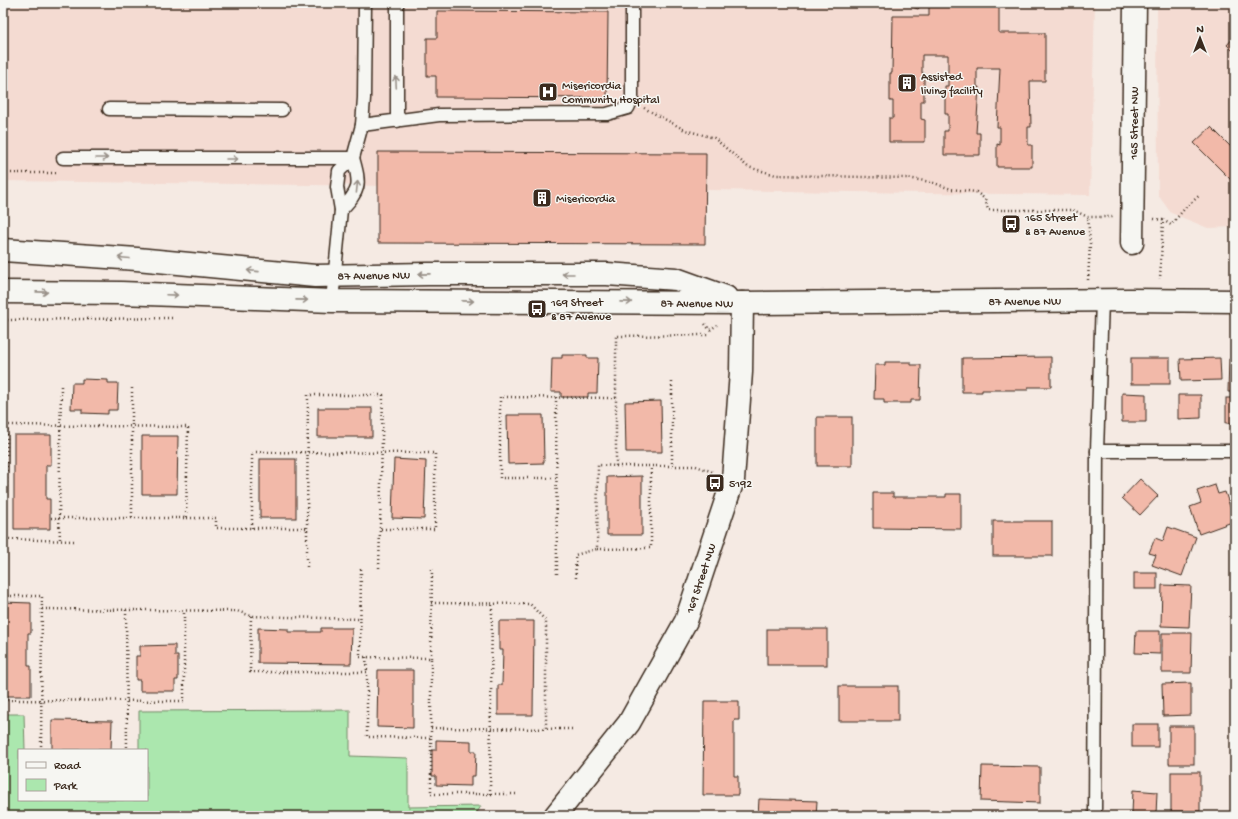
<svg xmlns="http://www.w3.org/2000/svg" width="1238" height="819" font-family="'Gochi Hand',sans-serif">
	<rect width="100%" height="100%" fill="#f5eae3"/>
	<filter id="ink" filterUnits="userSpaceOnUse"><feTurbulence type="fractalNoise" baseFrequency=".025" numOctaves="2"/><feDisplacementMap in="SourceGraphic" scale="8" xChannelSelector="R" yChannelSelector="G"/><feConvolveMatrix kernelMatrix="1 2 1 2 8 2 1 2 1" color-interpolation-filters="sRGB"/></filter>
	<g filter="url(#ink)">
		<g fill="#f4dbd2">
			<path d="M3 3H1095L1090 195 3 181Z"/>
			<path d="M1157 3H1235V227L1208 228 1171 213 1158 195Z"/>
		</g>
		<path fill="#abe7ae" stroke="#738866" d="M350 710V756L408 758V807L481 806 475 816H3V714H24L25 750H19V800H147V750H139V711Z"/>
		<g fill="#f2b9a9" stroke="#3b2a1e">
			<rect x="456" y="3" width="10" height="4"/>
			<path d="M910 3H924L918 9 912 7Z"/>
			<path d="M929 3H999V33H1045V81H1030L1031 127H1028V145H1032V167H997V144L1000 145V127H997L1000 68H977V87H979L976 133H980V155H944V131H948V114H945V86H948V55H922V73H924V101H921V119L925 120V142H889V118H893V101H890V73H892L893 16H929Z"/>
			<path d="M437 11 608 12 607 98 436 97V76H427V38H437Z"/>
			<path d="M1235 36V53L1227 45Z"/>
			<path d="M1211 127 1235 151V184L1194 143Z"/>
			<path d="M378 152 706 153 705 244 378 243Z"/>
			<path d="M562 355H587V358H598L597 393H588V397H561V392H551L552 358H562Z"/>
			<path d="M1051 357V387H1028V390H982V392H962V358Z"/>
			<rect x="1131" y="358" width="39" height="26"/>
			<path d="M1220 358 1221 380 1181 381 1180 359Z"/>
			<path d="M1229 359H1235V392H1228Z"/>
			<path d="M885 362H911V365H921L920 400H911V403H884V399H874L875 365H885Z"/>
			<path d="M82 379 108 380V383H118L117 410H108V414L82 413V409H71L72 383H82Z"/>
			<path d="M1122 393 1146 394V422H1122Z"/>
			<path d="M1178 395H1201V418L1178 419Z"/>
			<rect x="1226" y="398" width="9" height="25"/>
			<path d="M661 401 662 452H626L625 402Z"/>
			<rect x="318" y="408" width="54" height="29"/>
			<path d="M507 415H543L544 463 508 464Z"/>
			<rect x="817" y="417" width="35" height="49"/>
			<path d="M14 435H51V465H46V499H50V529H14Z"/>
			<path d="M142 436H178L177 494H142Z"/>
			<rect x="260" y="459" width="36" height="59"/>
			<path d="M394 459 426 461 424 519 392 518Z"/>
			<rect x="1231" y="460" width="4" height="23"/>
			<path d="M642 476V535H607V477Z"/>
			<path d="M1140 479 1158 496 1140 515 1122 498Z"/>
			<path d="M1215 485 1218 494 1225 492 1235 521 1199 534 1190 507 1201 503 1197 491Z"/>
			<path d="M873 493H893V497H946V494H961V529L873 528Z"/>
			<rect x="993" y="521" width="59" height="35"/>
			<path d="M1168 527 1196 537 1182 576 1152 565 1156 555 1149 553 1155 538 1163 541Z"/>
			<rect x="1134" y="573" width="23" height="16"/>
			<path d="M1162 585 1191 586 1189 627 1161 626Z"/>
			<path d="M3 602 31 603V633H28V666H31V696H3Z"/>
			<path d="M499 621H534L533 715H498V685H502L503 650H499Z"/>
			<path d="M258 628 288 629V632H321V628H352L351 664 258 663Z"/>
			<rect x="767" y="629" width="60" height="36"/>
			<path d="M1136 631H1160V654L1135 653Z"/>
			<path d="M1162 633H1192L1191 673H1162Z"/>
			<path d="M175 645V656H178V680H175V691H140V680H136V656H140V646Z"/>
			<path d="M378 670H413V728L377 727Z"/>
			<path d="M1191 683V715L1163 716 1162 684Z"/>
			<rect x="839" y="686" width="59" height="35"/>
			<path d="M704 701H739V720H734V776H738V795H703Z"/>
			<path d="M52 720 112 721 111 750H52Z"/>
			<rect x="1132" y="724" width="26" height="23"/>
			<rect x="1169" y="726" width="25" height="38"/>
			<path d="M436 740 471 741V751H476L475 776H471V786L436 785V776H432V750H436Z"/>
			<path d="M982 766 1040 767V803L981 801Z"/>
			<rect x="1171" y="772" width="29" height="39"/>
			<path d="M1133 790 1157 792 1156 815 1132 814Z"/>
			<path d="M759 799 817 801 816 816H758Z"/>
			<path d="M915 814 955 815V816H915Z"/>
		</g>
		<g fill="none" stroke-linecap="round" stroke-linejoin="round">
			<defs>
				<g id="service">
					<path d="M109 109 282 110"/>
					<path d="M397 121V3"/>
					<path d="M362 125 439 115 607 114 628 108 632 99V3"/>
					<path d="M63 158H353"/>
					<path d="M341 210C360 190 361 186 353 158"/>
					<path d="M332 301 341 210 337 187 339 171 353 158 362 125 364 98 365 3"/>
					<path d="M1097 451H1235"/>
					<path d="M1095 816 1097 451 1102 300"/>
				</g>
				<g id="tertiary">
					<path id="s1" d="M1132 243 1135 3"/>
					<path id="s2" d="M555 816 629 723 686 621 733 480 741 372 742 303"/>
				</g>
				<g id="secondary">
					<path id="s3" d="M3 250 137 259 315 276 428 274H607L676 279 726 297"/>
					<path id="s4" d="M3 292 121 293 332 301 742 303 1130 300 1235 301"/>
				</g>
			</defs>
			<use href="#service" stroke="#3b2a1e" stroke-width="15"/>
			<use href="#tertiary" stroke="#3b2a1e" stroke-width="25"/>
			<use href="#secondary" stroke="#3b2a1e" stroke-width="25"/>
			<g stroke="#3b2a1e" stroke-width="2.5" stroke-dasharray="1 3" stroke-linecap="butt">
				<path d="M644 108 685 130 714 138 748 167 776 175 907 178 931 182 951 189 976 192 985 199 988 210H1073L1088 217H1113"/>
				<path d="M3 173H56"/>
				<path d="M1154 219 1163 220 1160 279"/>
				<path d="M1163 220 1171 225 1186 207 1200 195"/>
				<path d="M1088 280 1090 244 1088 217"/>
				<path d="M3 320 172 318"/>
				<path d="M705 324 710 330 717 325"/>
				<path d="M672 382V466"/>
				<path d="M556 397 557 574"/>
				<path d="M616 466H696L713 472"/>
				<path d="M556 478H500V397L616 398"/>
				<path d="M132 517V387"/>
				<path d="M51 518H216V528H307V568"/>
				<path d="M252 528V452L435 453V529H380"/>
				<path d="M307 528 308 395H383L379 570"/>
				<path d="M60 539 59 517 61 386"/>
				<path d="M74 541 6 539 7 425 188 427 186 518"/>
				<path d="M597 549 651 548V466"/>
				<path d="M576 578 575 555 597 549 598 465 616 466V336L709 335"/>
				<path d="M3 596H42L41 750"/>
				<path d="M431 603 530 604 546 621V729"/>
				<path d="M42 609 237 611 251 616 360 619"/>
				<path d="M126 610 127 750"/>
				<path d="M251 616 250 672H367V737L431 738V658L360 657 361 569"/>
				<path d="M366 657 367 672"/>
				<path d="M431 658 432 568"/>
				<path d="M3 700 184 701V610"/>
				<path d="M431 728 575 729"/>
				<path d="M431 738V794H517"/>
				<path d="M490 794 492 604"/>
			</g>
			<use href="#service" stroke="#f6f6f2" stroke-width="12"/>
			<use href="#tertiary" stroke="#f6f6f2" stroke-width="22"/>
			<use href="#secondary" stroke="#f6f6f2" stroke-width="22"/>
		</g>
		<defs><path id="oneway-shaft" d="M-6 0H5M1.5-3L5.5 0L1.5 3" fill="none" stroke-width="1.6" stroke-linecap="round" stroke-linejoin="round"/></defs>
		<g stroke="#989088">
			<use href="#oneway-shaft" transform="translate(396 82) rotate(-93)"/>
			<use href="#oneway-shaft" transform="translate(102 158)"/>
			<use href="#oneway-shaft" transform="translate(232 159)"/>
			<use href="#oneway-shaft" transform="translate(357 187) rotate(-84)"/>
			<use href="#oneway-shaft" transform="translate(124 258) rotate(-175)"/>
			<use href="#oneway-shaft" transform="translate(253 271) rotate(-174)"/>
			<use href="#oneway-shaft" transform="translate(424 274) rotate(179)"/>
			<use href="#oneway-shaft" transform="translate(568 274) rotate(-180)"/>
			<use href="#oneway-shaft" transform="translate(42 292) rotate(1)"/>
			<use href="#oneway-shaft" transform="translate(172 295) rotate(2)"/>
			<use href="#oneway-shaft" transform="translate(302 300) rotate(1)"/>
			<use href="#oneway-shaft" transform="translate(468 301) rotate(1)"/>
			<use href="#oneway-shaft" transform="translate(626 302) rotate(1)"/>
		</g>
	</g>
	<defs>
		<symbol id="building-square" viewBox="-11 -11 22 22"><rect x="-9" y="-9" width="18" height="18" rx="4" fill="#3b2a1e" stroke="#f6f6f2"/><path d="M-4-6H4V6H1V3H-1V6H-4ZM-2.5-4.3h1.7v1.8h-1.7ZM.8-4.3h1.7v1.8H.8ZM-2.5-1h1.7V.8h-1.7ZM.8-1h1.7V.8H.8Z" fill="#fff"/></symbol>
		<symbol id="hospital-square" viewBox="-11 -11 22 22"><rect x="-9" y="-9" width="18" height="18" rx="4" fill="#3b2a1e" stroke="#f6f6f2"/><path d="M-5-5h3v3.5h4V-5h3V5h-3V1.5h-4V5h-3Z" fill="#fff"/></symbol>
		<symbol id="bus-square" viewBox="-11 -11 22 22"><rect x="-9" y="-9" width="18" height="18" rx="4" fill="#3b2a1e" stroke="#f6f6f2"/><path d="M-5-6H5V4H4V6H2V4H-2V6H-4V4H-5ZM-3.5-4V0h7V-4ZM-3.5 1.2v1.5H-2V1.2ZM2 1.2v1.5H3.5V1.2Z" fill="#fff"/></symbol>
	</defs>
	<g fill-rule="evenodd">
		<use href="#building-square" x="896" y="72" width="22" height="22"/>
		<use href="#hospital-square" x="537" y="81" width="22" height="22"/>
		<use href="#building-square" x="531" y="187" width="22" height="22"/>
		<use href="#bus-square" x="1000" y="213" width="22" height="22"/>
		<use href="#bus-square" x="526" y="298" width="22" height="22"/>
		<use href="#bus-square" x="704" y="472" width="22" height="22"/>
	</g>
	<g text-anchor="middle" stroke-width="3" stroke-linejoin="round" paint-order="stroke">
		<g font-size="12" fill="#3b2a1e" stroke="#f6f6f2" text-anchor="start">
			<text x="921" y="80">Assisted<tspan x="921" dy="14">living facility</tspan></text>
			<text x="562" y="89">Misericordia<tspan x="562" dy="14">Community Hospital</tspan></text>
			<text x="556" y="202">Misericordia</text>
			<text x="1025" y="221">165 Street<tspan x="1025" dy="14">&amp; 87 Avenue</tspan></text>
			<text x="551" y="306">169 Street<tspan x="551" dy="14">&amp; 87 Avenue</tspan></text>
			<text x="729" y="487">5192</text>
		</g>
		<g font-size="12" fill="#3b2a1e" stroke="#f6f6f2">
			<text dy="4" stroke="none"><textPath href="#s1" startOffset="120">165 Street NW</textPath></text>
			<text dy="4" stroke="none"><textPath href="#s3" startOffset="372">87 Avenue NW</textPath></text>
			<text dy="4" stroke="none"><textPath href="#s4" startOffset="1022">87 Avenue NW</textPath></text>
			<text dy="4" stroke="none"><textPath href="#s4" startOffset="694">87 Avenue NW</textPath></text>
			<text dy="4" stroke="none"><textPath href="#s2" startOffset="281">169 Street NW</textPath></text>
		</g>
	</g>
	<rect width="1238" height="819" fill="none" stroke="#f6f6f2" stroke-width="16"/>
	<rect x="8" y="8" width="1222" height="803" fill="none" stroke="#3b2a1e" stroke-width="1.5" filter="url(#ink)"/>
	<rect x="18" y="749" width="130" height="52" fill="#f6f6f2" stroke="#aba49d"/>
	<rect x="26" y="762" width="20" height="6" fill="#f6f6f2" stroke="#aba49d"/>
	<text x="54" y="769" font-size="12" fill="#3b2a1e">Road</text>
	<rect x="26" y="779" width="20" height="12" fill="#abe7ae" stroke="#aba49d"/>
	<text x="54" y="789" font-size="12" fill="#3b2a1e">Park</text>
	<g transform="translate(1200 38)" stroke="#f6f6f2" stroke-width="3" paint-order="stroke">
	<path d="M0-3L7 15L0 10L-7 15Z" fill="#3b2a1e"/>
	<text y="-6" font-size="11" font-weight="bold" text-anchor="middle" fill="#3b2a1e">N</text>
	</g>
</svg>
